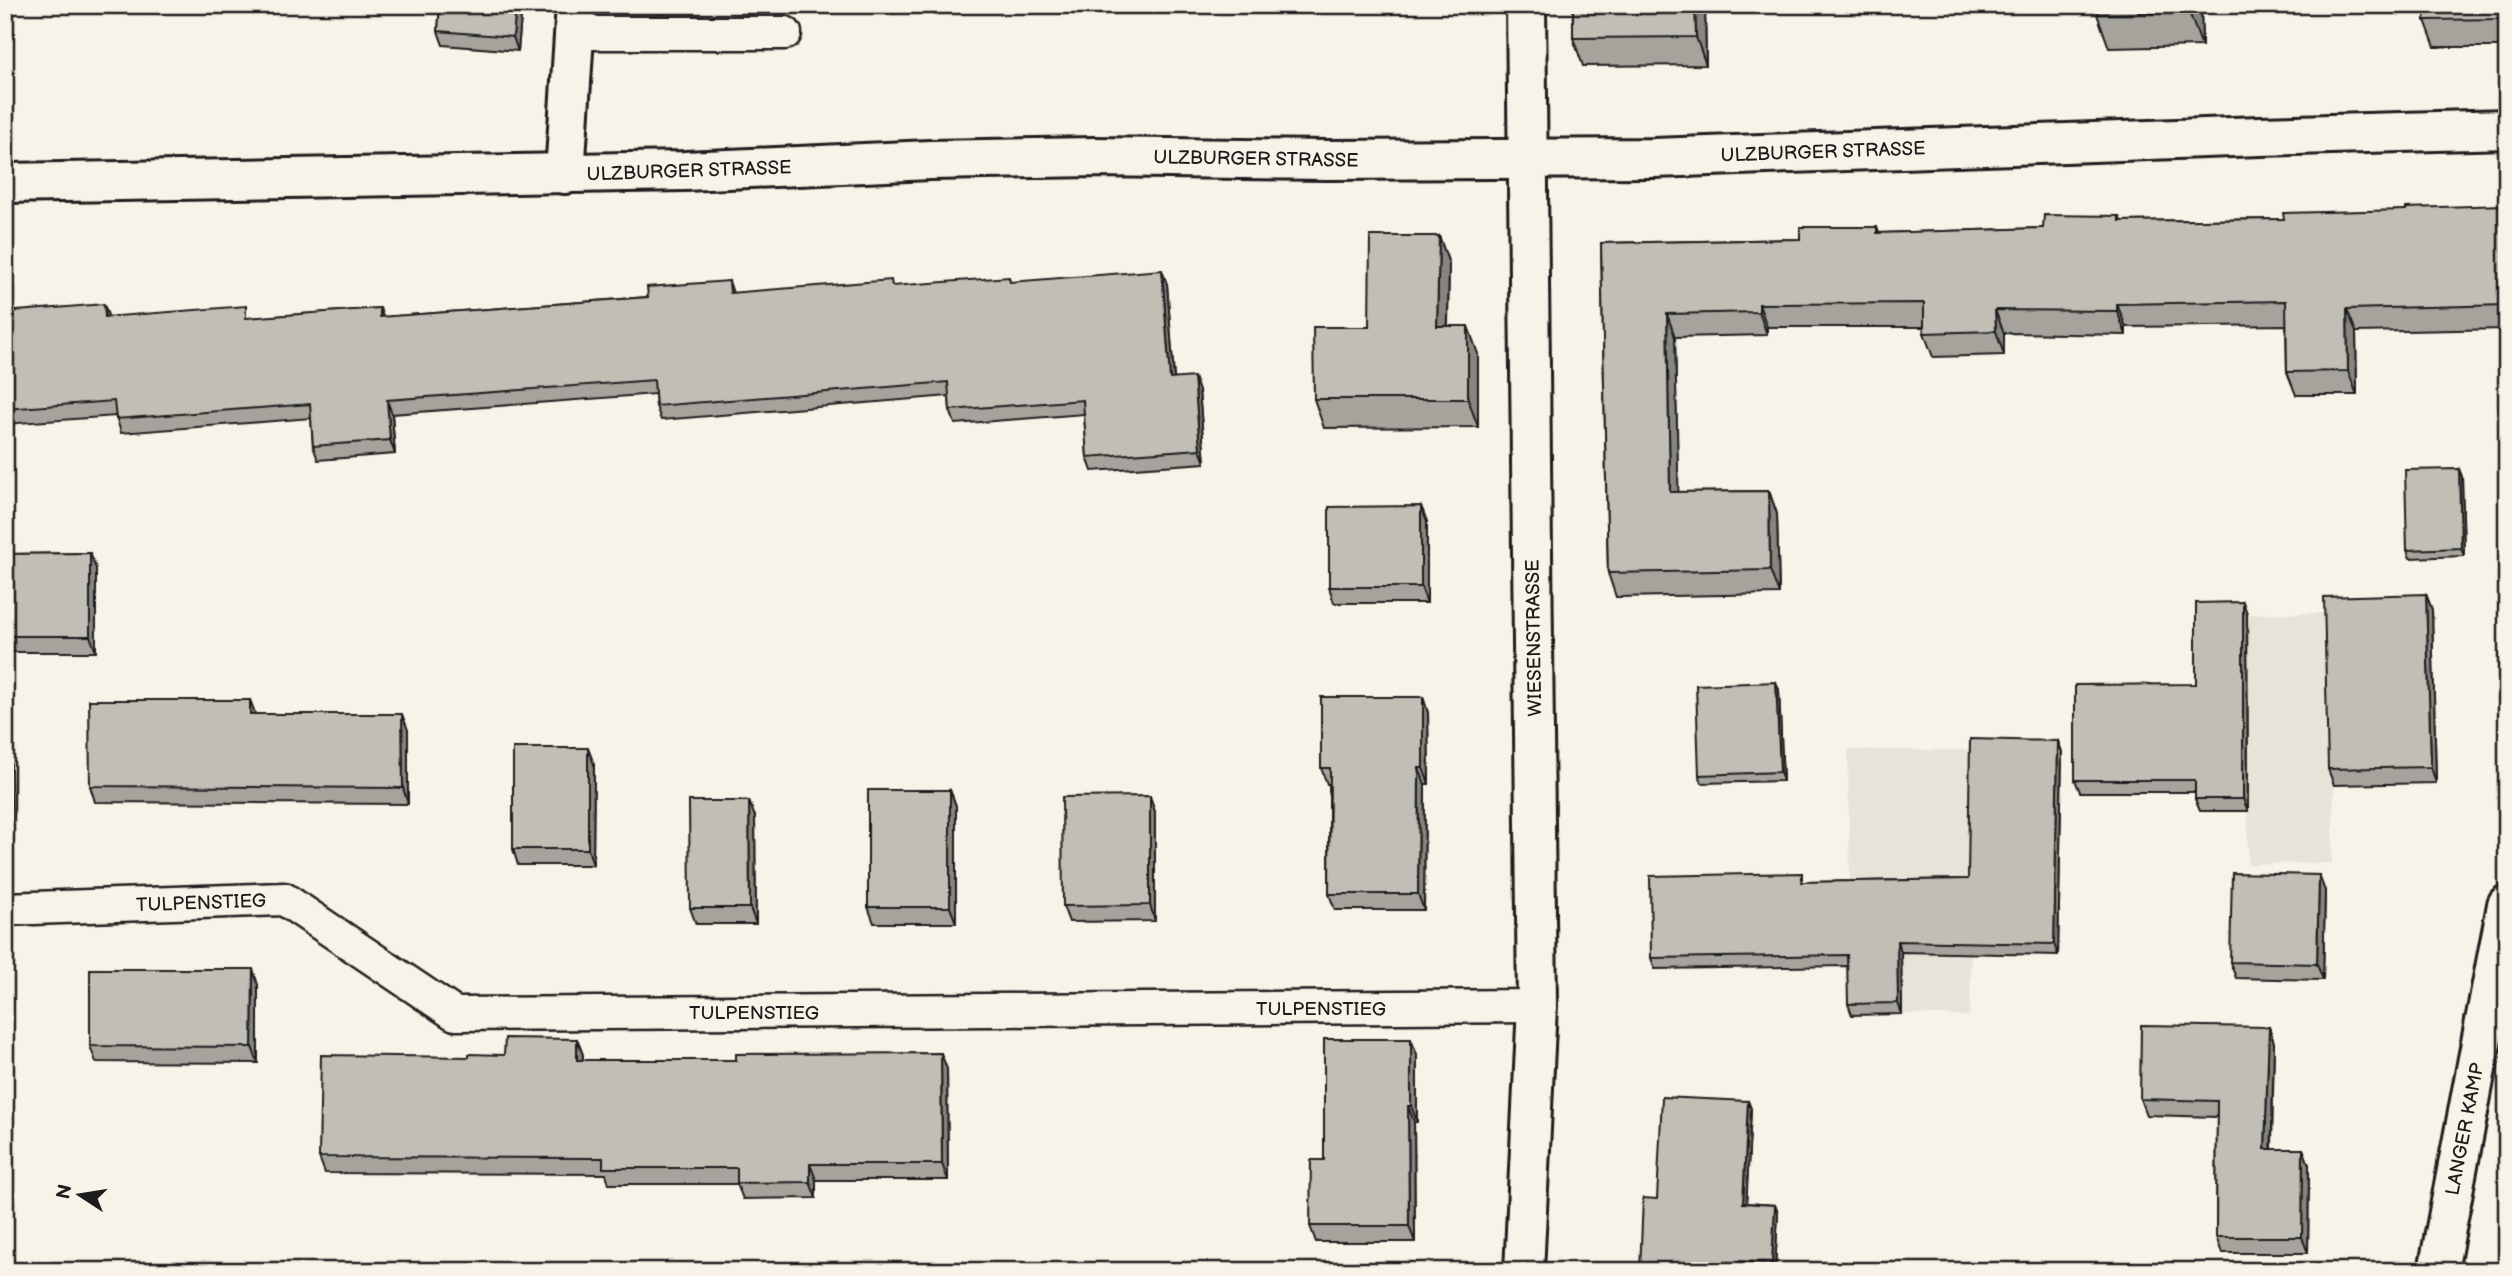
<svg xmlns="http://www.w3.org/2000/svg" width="2512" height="1276" font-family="'Balsamiq Sans',sans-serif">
	<rect width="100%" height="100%" fill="#f7f3e8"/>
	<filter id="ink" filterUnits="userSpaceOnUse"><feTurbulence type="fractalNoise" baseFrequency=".0143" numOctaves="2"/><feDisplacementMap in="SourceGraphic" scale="14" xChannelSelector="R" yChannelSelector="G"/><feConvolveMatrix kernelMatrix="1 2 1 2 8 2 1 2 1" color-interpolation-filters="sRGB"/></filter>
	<g filter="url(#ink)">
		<g fill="#e6e3d9">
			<path d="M2330 613 2334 785 2332 863 2248 864 2247 614Z"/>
			<path d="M1848 750H1974L1970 1016 1902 1014 1900 892H1850Z"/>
		</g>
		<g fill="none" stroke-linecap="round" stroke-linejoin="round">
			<defs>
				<g id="lane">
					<path d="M574 33H785"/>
					<path d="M5 909 284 899 455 1014 1537 1006"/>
				</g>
				<g id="street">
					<path d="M565 174 576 5"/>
					<path d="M1524 1271 1537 1006 1526 5"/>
					<path d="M2438 1271 2507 905"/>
				</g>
				<path id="secondary" d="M5 183 685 171 930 160 1094 157 1328 160 1654 158 2260 136 2507 129"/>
			</defs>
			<use href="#lane" stroke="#1c1c1c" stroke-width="37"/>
			<use href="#street" stroke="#1c1c1c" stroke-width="44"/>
			<use href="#secondary" stroke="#1c1c1c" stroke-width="44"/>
			<use href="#lane" stroke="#f7f3e8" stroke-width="32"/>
			<use href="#street" stroke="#f7f3e8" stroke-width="38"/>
			<use href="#secondary" stroke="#f7f3e8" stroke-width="38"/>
		</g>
		<g fill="#a5a39c" stroke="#1c1c1c" stroke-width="2">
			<path d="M440 5H522L518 51 443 45 438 31Z"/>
			<path d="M1705 5 1706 65 1583 66 1573 38Z"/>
			<path d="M2096 5H2201L2202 46 2109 48 2097 14Z"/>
			<path d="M2507 5V47H2435L2425 20Z"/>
			<path d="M2507 205V329L2356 332 2357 395H2296L2287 372 2286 325 2126 327V335L2004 333V355L1933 357 1924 333V327H1767V335L1675 337 1678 492 1769 491 1777 514 1779 594 1616 597 1608 573 1601 243 1800 239 1877 227 1879 233 2043 228 2119 216 2121 221 2284 219 2406 210Z"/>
			<path d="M1439 236 1449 264 1448 326 1478 354V427L1324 428 1314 399Z"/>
			<path d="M729 281 733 293 1011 282 1167 284 1174 378 1199 391 1205 463 1092 471 1087 457 1084 414 955 424 950 410 949 396 661 420 656 406 655 394 392 414 395 454 318 460 313 446 311 418 121 433 116 416 5 424V312L108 317 250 318 380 308 383 317 648 297Z"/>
			<path d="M2459 469 2462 477 2464 556 2410 558 2407 550Z"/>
			<path d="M1421 506 1427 522V603H1334L1329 587Z"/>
			<path d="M90 553 96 569V652H9L12 824H5V554Z"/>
			<path d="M2426 594 2432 610 2436 783 2334 785 2328 769Z"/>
			<path d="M2243 602 2247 614 2248 811H2200L2195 799V792H2080L2075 780 2196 684Z"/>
			<path d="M1776 682 1779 690 1783 781 1702 783 1699 775Z"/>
			<path d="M1423 697 1428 713 1429 784H1425L1424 910H1335L1329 894V784H1327L1321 768Z"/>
			<path d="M250 700 255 714 408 730V804L95 802 90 786Z"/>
			<path d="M2058 741 2062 752 2058 955 1901 952 1902 1014 1852 1015 1848 1004V966L1655 969 1651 958 1806 882 1968 879Z"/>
			<path d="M594 764 593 865H518L513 849Z"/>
			<path d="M950 790 956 806V923H874L868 907Z"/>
			<path d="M1155 812V921L1069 922 1063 906Z"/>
			<path d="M755 817 756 924H696L690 908Z"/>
			<path d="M2325 891 2323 980 2236 978 2230 962Z"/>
			<path d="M258 985V1063L96 1062 90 1046Z"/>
			<path d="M2269 1027 2274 1043 2272 1149H2303L2309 1165 2308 1253H2222L2216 1237 2217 1117 2146 1115 2140 1099Z"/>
			<path d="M577 1039 583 1055V1060L947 1069 948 1180H816V1198L743 1199 737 1184H609L606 1174 325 1173 319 1157 469 1057 504 1055Z"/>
			<path d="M1417 1055V1122H1414L1415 1242H1316L1310 1226 1324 1160Z"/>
			<path d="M1748 1101 1751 1109 1746 1203 1775 1205 1778 1213 1775 1271 1739 1269 1738 1271H1640L1657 1199Z"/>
			<path d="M2507 1212V1248L2502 1235Z"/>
		</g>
		<g fill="#86857f" stroke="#1c1c1c" stroke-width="2">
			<path d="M516 5H522L518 51 513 37Z"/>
			<path d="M1695 5H1705L1706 65 1696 37Z"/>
			<path d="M2189 5H2201L2202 46 2189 12Z"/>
			<path d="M1439 236 1449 264 1447 354 1437 326Z"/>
			<path d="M1162 270 1167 284 1175 393 1170 379Z"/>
			<path d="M104 304 109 318 105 317Z"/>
			<path d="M1759 304 1767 327V335L1759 312Z"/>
			<path d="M2117 304 2126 327V335L2117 311Z"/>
			<path d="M2347 309 2356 332 2357 395 2348 371Z"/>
			<path d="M1995 310 2004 333V355L1996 331Z"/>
			<path d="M1667 314 1675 337 1679 516 1670 492Z"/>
			<path d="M1468 326 1478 354V427L1468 399Z"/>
			<path d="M1194 377 1199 391 1205 463 1200 449Z"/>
			<path d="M387 400 392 414 395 454 390 440Z"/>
			<path d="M2459 469 2462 477 2464 556 2461 548Z"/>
			<path d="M1769 491 1777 514 1779 594 1770 570Z"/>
			<path d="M1421 506 1427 522V603L1421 587Z"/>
			<path d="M90 553 96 569V652L90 636Z"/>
			<path d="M2426 594 2432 610 2436 783 2431 767Z"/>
			<path d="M2243 602 2247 614 2248 811 2243 799Z"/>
			<path d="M5 641 9 652 12 824 6 808Z"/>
			<path d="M1776 682 1779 690 1783 781 1780 772Z"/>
			<path d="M1423 697 1428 713 1429 784 1423 768Z"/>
			<path d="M250 700 256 716 250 714Z"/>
			<path d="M402 714 408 730V804L403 788Z"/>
			<path d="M2058 741 2062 752 2058 955 2054 944Z"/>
			<path d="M588 748 594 764 593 865 588 849Z"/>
			<path d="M1419 768 1425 784 1424 910 1418 894Z"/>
			<path d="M950 790 956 806V923L950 907Z"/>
			<path d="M1150 796 1155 812V921L1150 905Z"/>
			<path d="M749 801 755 817 756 924 750 908Z"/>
			<path d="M2319 875 2325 891 2323 980 2317 964Z"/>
			<path d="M1897 941 1901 952 1902 1014 1898 1003Z"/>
			<path d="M253 969 258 985V1063L252 1047Z"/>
			<path d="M2269 1027 2274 1043 2271 1165 2265 1149Z"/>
			<path d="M577 1039 583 1055 582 1076 577 1060Z"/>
			<path d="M1411 1039 1417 1055V1122L1411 1106Z"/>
			<path d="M941 1053 947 1069 948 1180 942 1164Z"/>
			<path d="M1748 1101 1751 1109 1746 1212 1743 1203Z"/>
			<path d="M1408 1106 1414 1122 1415 1242 1409 1226Z"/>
			<path d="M2303 1149 2309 1165 2308 1253 2302 1237Z"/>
			<path d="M810 1164 816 1180V1198L810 1182Z"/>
			<path d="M1775 1205 1778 1213 1775 1271 1772 1263Z"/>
			<path d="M1736 1261 1739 1269 1738 1271H1735Z"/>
		</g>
		<g fill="#c0beb5" stroke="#1c1c1c" stroke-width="2">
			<path d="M440 5H516L513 37 438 31Z"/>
			<path d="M1573 5H1695L1696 37 1573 38Z"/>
			<path d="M2096 5H2189V12L2097 14Z"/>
			<path d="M2425 5H2507V19L2425 20Z"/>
			<path d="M2507 205V305L2347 309 2348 371 2287 372 2286 301 2117 304V311L1995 310 1996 331 1924 333V303L1759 304V312L1667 314 1670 492 1769 491 1770 570 1608 573 1601 243 1800 239V227H1877V233L2043 228 2044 215 2119 216V221L2284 219 2283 213 2406 210V208Z"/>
			<path d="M1370 236H1439L1437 326H1468V399H1314L1313 327H1369Z"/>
			<path d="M1162 270 1170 379 1194 377 1200 449 1087 457 1083 400 950 410 948 382 656 406 654 380 387 400 390 440 313 446 310 404 116 419 114 401 5 409V312L104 304 105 317 246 306V318L380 308V317L648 297 647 287 729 281 730 293 891 280 892 286 1009 277 1010 282Z"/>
			<path d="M2459 469 2461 548 2407 550 2405 470Z"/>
			<path d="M1421 506V587H1329V507Z"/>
			<path d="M90 553V636H5V554Z"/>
			<path d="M2426 594 2431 767 2328 769 2324 597Z"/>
			<path d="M2243 602V799H2195V780H2075V685L2196 684V603Z"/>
			<path d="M1776 682 1780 772 1699 775 1696 685Z"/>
			<path d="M1321 697H1423V768H1419L1418 894H1329L1330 768H1321Z"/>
			<path d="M89 700H250V714H402L403 788 90 786Z"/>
			<path d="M1970 739 2058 741 2054 944 1897 941 1898 1003 1848 1004 1847 955 1651 958 1650 876 1802 873V882L1968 879Z"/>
			<rect x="513" y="748" width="75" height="101"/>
			<path d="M5 754 6 808H5Z"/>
			<rect x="868" y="790" width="82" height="117"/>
			<path d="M1150 796V905L1063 906 1062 797Z"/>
			<path d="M689 801H749L750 908H690Z"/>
			<path d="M2232 873 2319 875 2317 964 2230 962Z"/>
			<path d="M90 969H253L252 1047 90 1046Z"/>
			<path d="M2141 1025 2269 1027 2265 1149H2303L2302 1237H2216L2217 1101 2140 1099Z"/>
			<path d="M505 1038 577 1039V1060H736V1054L941 1053 942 1164H810V1182L737 1183V1168H603V1158L319 1157 321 1055 469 1057V1054L504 1055Z"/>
			<path d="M1324 1039H1411V1106H1408L1409 1226H1310L1311 1160H1324Z"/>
			<path d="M1662 1097 1748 1101 1743 1203 1775 1205 1772 1263 1736 1261 1735 1271H1640L1643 1198 1657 1199Z"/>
			<path d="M2507 1212V1236L2502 1235Z"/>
		</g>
	</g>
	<g text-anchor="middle" stroke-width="6" stroke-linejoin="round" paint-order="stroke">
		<g font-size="19" fill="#1c1c1c" stroke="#f7f3e8">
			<text transform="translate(1823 151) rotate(-2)" y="7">ULZBURGER STRASSE</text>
			<text transform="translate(1256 158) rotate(1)" y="7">ULZBURGER STRASSE</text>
			<text transform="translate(689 170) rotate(-2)" y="7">ULZBURGER STRASSE</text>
			<text transform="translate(1533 638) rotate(-91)" y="7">WIESENSTRASSE</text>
			<text transform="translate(201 902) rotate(-2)" y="7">TULPENSTIEG</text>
			<text x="1321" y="1015">TULPENSTIEG</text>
			<text x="754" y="1019">TULPENSTIEG</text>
			<text transform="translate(2464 1129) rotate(-79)" y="7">LANGER KAMP</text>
		</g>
	</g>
	<rect width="2512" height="1276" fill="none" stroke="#f7f3e8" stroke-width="28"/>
	<rect x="14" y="14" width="2484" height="1248" fill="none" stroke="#1c1c1c" stroke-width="2.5" filter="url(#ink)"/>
	<g transform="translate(80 1195) rotate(282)" stroke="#f7f3e8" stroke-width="5" paint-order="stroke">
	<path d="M0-5L12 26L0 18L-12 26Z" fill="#1c1c1c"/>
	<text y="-10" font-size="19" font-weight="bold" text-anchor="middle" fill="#1c1c1c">N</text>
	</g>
</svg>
